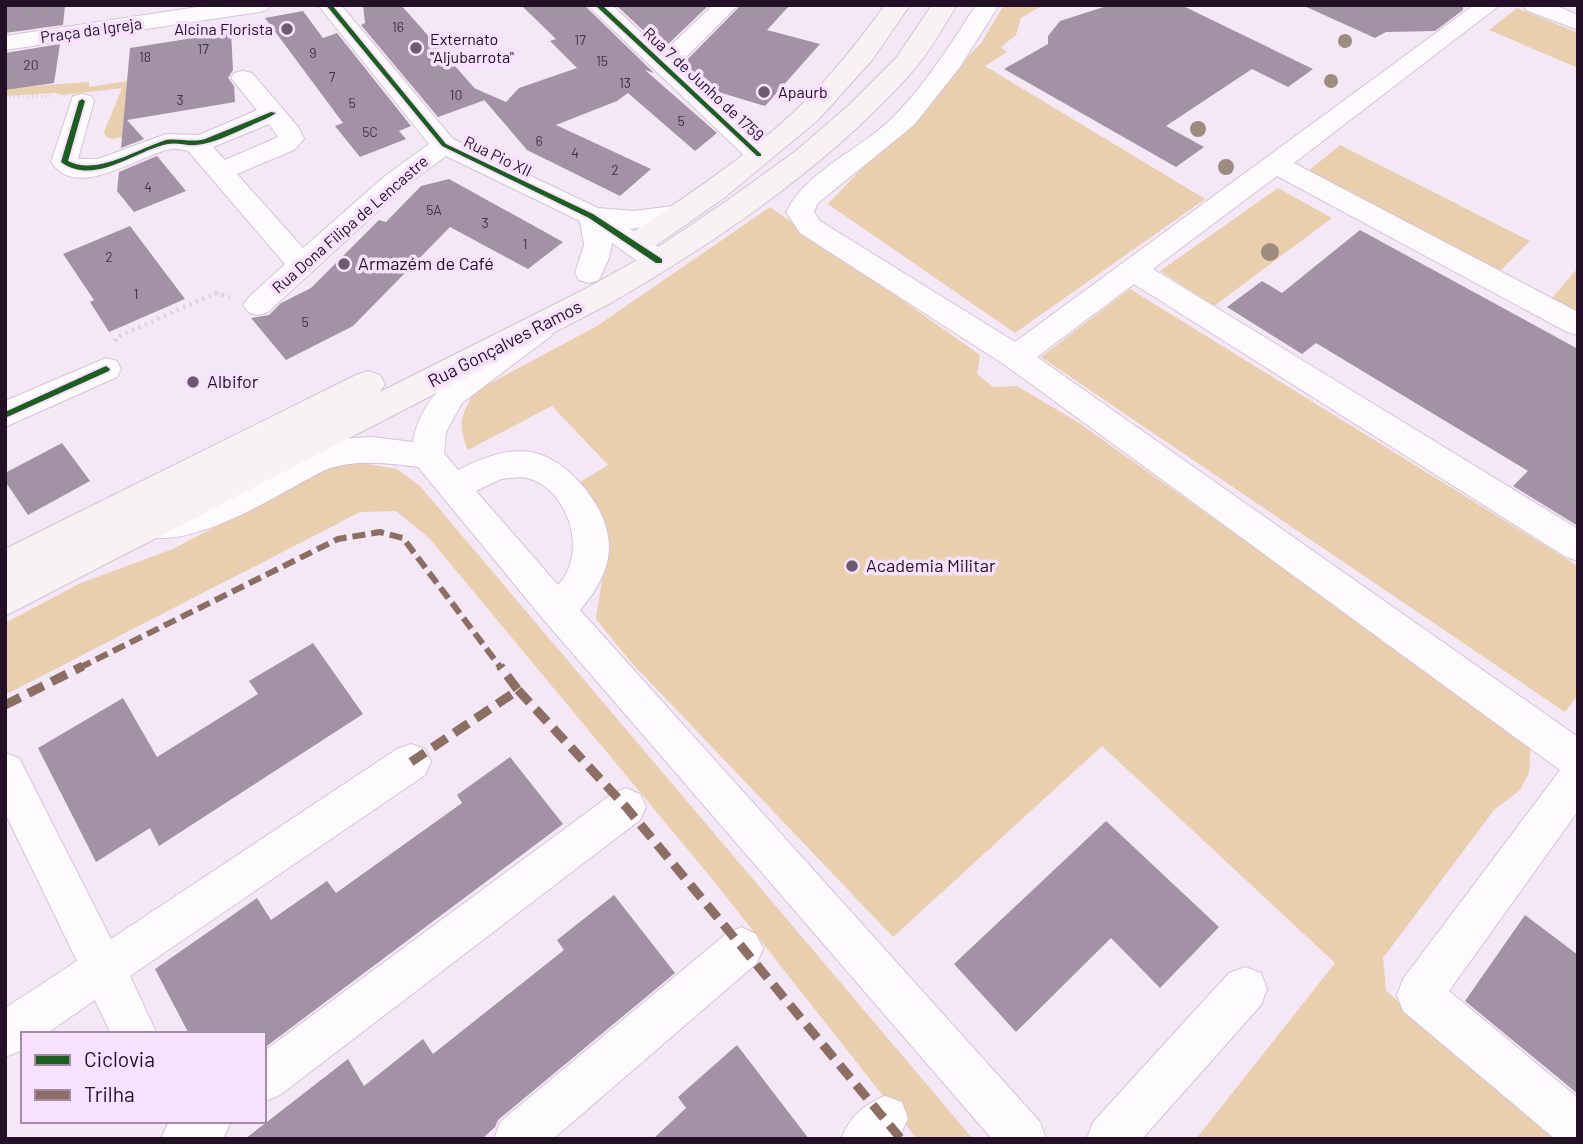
<svg xmlns="http://www.w3.org/2000/svg" width="1583" height="1144" font-family="Barlow,sans-serif">
	<rect width="100%" height="100%" fill="#f4e7f6"/>
	<g fill="#eacfae">
		<path d="M1004 5H1043L1021 18 1016 35 1001 47 1007 52 985 66 1205 199 1015 333 828 204 981 43Z"/>
		<path d="M1517 8 1578 33V68L1489 30Z"/>
		<path d="M148 78 127 87 122 137 112 139 106 137 104 132 122 88 62 95 55 93 5 96V88L89 82V87Z"/>
		<path d="M1340 145 1530 241 1492 279 1306 173Z"/>
		<path d="M1278 188 1332 218 1214 306 1160 271Z"/>
		<path d="M770 207 980 355 977 374 993 387 1017 386 1079 423 1531 744 1529 773 1520 790 1494 810 1383 958 1386 991 1564 1139H1196L1335 963 1102 746 893 937 630 661 596 619 607 546 605 524 577 484 608 465 552 406 468 450C457 424 461 416 474 392L597 326Z"/>
		<path d="M1578 268V323L1544 307Z"/>
		<path d="M1130 289 1578 566V695L1565 712 1041 357Z"/>
		<path d="M343 460 397 469 420 486 973 1139H917L713 880 429 538 396 511 360 512 5 695V623L81 583 173 549Z"/>
	</g>
	<g fill="#a392a5">
		<path d="M5 5H65L63 25 5 33Z"/>
		<path d="M363 5H401L485 100 438 117 361 25 365 23Z"/>
		<path d="M521 5H584L654 73 645 70 717 133 695 151 628 93 617 101 556 125 651 169 620 196 527 150 474 88 506 102 519 88 577 68 550 41 556 39Z"/>
		<path d="M616 5H709L663 49Z"/>
		<path d="M741 5H790L767 30 820 44 765 106 705 88 681 66Z"/>
		<path d="M1110 5H1181L1313 69 1288 87 1252 69 1166 126 1204 147 1176 167 1004 69 1048 44V36L1060 21Z"/>
		<path d="M1302 5H1463V10L1435 31 1386 32 1375 38Z"/>
		<path d="M303 11 323 38 337 33 411 126 399 131 406 139 360 157 335 126 343 123 265 18Z"/>
		<path d="M231 32 233 70 228 78 234 86 235 102 127 120 144 139 121 148 130 48Z"/>
		<path d="M60 44 54 83 5 90V53Z"/>
		<path d="M157 156 186 191 134 212 117 191 119 172Z"/>
		<path d="M449 179 563 242 528 269 450 227 353 326 286 360 251 318 269 315 281 303 311 288 379 220 386 222 421 186Z"/>
		<path d="M130 226 185 299 109 332 90 302 94 300 63 254Z"/>
		<path d="M1360 230 1578 349V526L1513 486 1528 471 1316 343 1302 354 1227 307 1262 281 1282 293Z"/>
		<path d="M62 443 90 481 28 515 5 481V473Z"/>
		<path d="M313 643 363 714 159 846 150 828 96 862 38 748 123 698 157 757 258 694 249 681Z"/>
		<path d="M510 757 563 824 264 1048V1034H189L155 969 257 898 271 920 327 881 336 893 462 803 457 795Z"/>
		<path d="M1106 821 1219 927 1160 988 1111 938 1016 1032 954 964Z"/>
		<path d="M614 895 675 973 498 1120 495 1127 482 1139H245L348 1059 364 1086 423 1039 433 1054 564 950 557 940Z"/>
		<path d="M1525 915 1578 955V1094L1465 1001Z"/>
		<path d="M737 1045 809 1139H653L686 1108 678 1097Z"/>
	</g>
	<g fill="none" stroke-linecap="round" stroke-linejoin="round">
		<defs>
			<g id="minor">
				<path d="M211 5H270L267 10 259 12 5 50V36Z"/>
				<path d="M318 5H341L453 139 598 208 634 211 681 205 691 208 695 214 691 220 630 229 669 254 673 261 669 268C648 274 629 254 612 243L609 258 599 280 589 283 579 280 575 273 584 245 580 221 446 156 403 188 268 312 258 315 248 312 243 305 248 298 285 264 188 151C183 150 176 148 171 149 140 154 77 202 51 162L73 96 82 94 91 96 94 101 78 159H98L166 134 199 135 257 110 231 78 234 73 243 71 252 73 299 128 304 139 294 150 237 174 303 248 385 176 429 144ZM269 124 278 137 225 160 213 147Z"/>
				<path d="M587 5H612L663 53 713 5H738L677 66 768 149 772 155 768 161 759 163 750 161Z"/>
				<path d="M976 5H999L960 67 914 125 818 203 814 212 820 221 1015 342 1474 5H1500L1294 163 1578 312V335L1567 332 1277 176 1153 269 1578 529V561L1566 557 1134 284 1037 357 1578 737V811L1449 991 1578 1098V1139H1555L1403 1011 1397 995 1403 979 1560 770 1005 365 800 233 786 212C809 167 864 149 897 113 928 81 952 42 976 5Z"/>
				<path d="M1523 5H1555L1578 15V30L1526 10Z"/>
				<path d="M540 318 551 322 555 329 551 336 462 403 446 432 444 453 458 470C480 459 506 448 531 452 569 459 609 508 609 547 609 570 595 593 580 610L1040 1122 1046 1139H992L543 619 418 467C385 463 356 459 325 470 277 494 193 552 140 535L135 525 140 515 193 507 301 452 341 439 372 437 413 442C422 381 487 356 529 322ZM521 477C565 481 591 551 558 585L476 491 501 479Z"/>
				<path d="M106 358 117 361 121 369 117 377 5 427V401Z"/>
				<path d="M411 744 425 749 431 762 425 775 130 976 157 1034H111L95 1000 46 1034H23V1050L5 1057V1008L77 961 5 813V753L19 758 111 939 397 749Z"/>
				<path d="M626 788 640 794 646 807 640 820 280 1095 264 1102V1051L612 794Z"/>
				<path d="M741 927 756 934 763 949 756 964 553 1139H494L500 1122 726 934Z"/>
				<path d="M1245 967 1261 973 1267 989 1261 1005 1142 1139H1087L1093 1122 1229 973Z"/>
				<path d="M885 1096 902 1102 908 1119 898 1139H841C850 1117 863 1105 885 1096Z"/>
				<path d="M169 1121H231L223 1139H161Z"/>
			</g>
			<g id="major">
				<path d="M885 5H910L872 60 818 120 724 198 655 246 644 249 633 246 629 239 633 232C688 195 752 153 799 107 831 76 859 41 885 5Z"/>
				<path d="M932 5H957C943 27 930 52 912 72 827 167 718 241 607 305L5 616V549L356 375 368 371 380 375 385 384 380 392 585 289 648 254 731 198 797 150 848 106 896 58Z"/>
			</g>
		</defs>
		<use href="#minor" stroke="#d5c4d8" stroke-width="2"/>
		<use href="#major" stroke="#cfc6d0" stroke-width="2"/>
		<g stroke="#d5d1d7" stroke-width="3.5" stroke-dasharray="1 3.5" stroke-linecap="butt">
			<path d="M5 97 53 96"/>
			<path d="M214 294H220"/>
		</g>
		<path stroke="#d5d1d7" stroke-width="4.5" stroke-dasharray="2 5" stroke-linecap="butt" d="M115 341 117 337 216 293 230 297"/>
		<use href="#minor" fill="#fdfbfe" fill-rule="evenodd"/>
		<use href="#major" fill="#f8f2f4" fill-rule="evenodd"/>
		<path stroke="#8d6e63" stroke-width="6" stroke-dasharray="13 6" stroke-linecap="butt" d="M79 668 338 539 380 532 403 538 501 668"/>
		<g stroke="#8d6e63" stroke-width="9" stroke-dasharray="17 9" stroke-linecap="butt">
			<path d="M518 690 626 807 901 1139"/>
			<path d="M5 705 83 666"/>
			<path d="M411 762 518 690 500 666"/>
		</g>
		<defs>
			<g id="cycleway">
				<path d="M326 5H332L446 144 593 214 662 259V263H656L589 218 442 146Z"/>
				<path d="M595 5H602L761 154V156H757Z"/>
				<path d="M82 99 85 101 68 161C97 176 137 149 166 140 179 138 192 143 205 139L271 112 276 113C269 118 260 121 252 125 234 133 215 143 196 145 186 146 178 142 168 144 135 150 95 187 61 162L79 101Z"/>
				<path d="M106 366 110 369 109 371 5 418V412Z"/>
			</g>
		</defs>
		<use href="#cycleway" stroke="#f8e1fc" stroke-width="4"/>
		<use href="#cycleway" fill="#1b5e20" fill-rule="evenodd"/>
	</g>
	<g fill="#9e8d7f">
		<circle cx="1345" cy="41" r="7"/>
		<circle cx="1331" cy="81" r="7"/>
		<circle cx="1198" cy="129" r="8"/>
		<circle cx="1226" cy="167" r="8"/>
		<circle cx="1270" cy="252" r="9"/>
	</g>
	<g fill="#6c5b6f" stroke="#f8e1fc" stroke-width="2.5">
		<circle cx="287" cy="29" r="7"/>
		<circle cx="416" cy="48" r="7"/>
		<circle cx="764" cy="92" r="7"/>
		<circle cx="344" cy="264" r="7"/>
		<circle cx="193" cy="382" r="7"/>
		<circle cx="852" cy="566" r="7"/>
	</g>
	<g text-anchor="middle" stroke-width="7" stroke-linejoin="round" paint-order="stroke">
		<g font-size="14" fill="#433046">
			<text x="398" y="32">16</text>
			<text x="580" y="45">17</text>
			<text x="203" y="54">17</text>
			<text x="313" y="58">9</text>
			<text x="145" y="62">18</text>
			<text x="602" y="66">15</text>
			<text x="31" y="70">20</text>
			<text x="332" y="82">7</text>
			<text x="625" y="88">13</text>
			<text x="456" y="100">10</text>
			<text x="180" y="105">3</text>
			<text x="352" y="108">5</text>
			<text x="681" y="126">5</text>
			<text x="370" y="137">5C</text>
			<text x="539" y="146">6</text>
			<text x="575" y="158">4</text>
			<text x="615" y="175">2</text>
			<text x="148" y="192">4</text>
			<text x="434" y="215">5A</text>
			<text x="485" y="228">3</text>
			<text x="525" y="249">1</text>
			<text x="109" y="262">2</text>
			<text x="136" y="299">1</text>
			<text x="305" y="327">5</text>
		</g>
		<g font-size="16" fill="#230f26" stroke="#f8e1fc" text-anchor="start">
			<text x="273" y="35" text-anchor="end">Alcina Florista</text>
			<text x="430" y="45">Externato<tspan x="430" dy="18">"Aljubarrota"</tspan></text>
			<text x="778" y="98">Apaurb</text>
		</g>
		<g font-size="16" fill="#230f26" stroke="#f8e1fc">
			<text transform="translate(91 30) rotate(-8)" y="6">Praça da Igreja</text>
			<text transform="translate(704 84) rotate(43)" y="6">Rua 7 de Junho de 1759</text>
			<text transform="translate(498 156) rotate(26)" y="6">Rua Pio XII</text>
			<text transform="translate(350 224) rotate(-41)" y="6">Rua Dona Filipa de Lencastre</text>
		</g>
		<g font-size="18" fill="#230f26" stroke="#f8e1fc" text-anchor="start">
			<text x="358" y="270">Armazém de Café</text>
			<text x="207" y="388">Albifor</text>
			<text x="866" y="572">Academia Militar</text>
		</g>
		<g font-size="18" fill="#230f26" stroke="#f8e1fc">
			<text transform="translate(505 344) rotate(-27)" y="6">Rua Gonçalves Ramos</text>
		</g>
	</g>
	<rect width="1583" height="1144" fill="none" stroke="#230f26" stroke-width="14"/>
	<rect x="21" y="1032" width="245" height="91" fill="#f8e1fc" stroke="#a38da6" stroke-width="2"/>
	<rect x="35" y="1055" width="35" height="10" fill="#1b5e20" stroke="#a38da6" stroke-width="2"/>
	<text x="84" y="1067" font-size="21" fill="#230f26">Ciclovia</text>
	<rect x="35" y="1090" width="35" height="10" fill="#8d6e63" stroke="#a38da6" stroke-width="2"/>
	<text x="84" y="1102" font-size="21" fill="#230f26">Trilha</text>
</svg>
